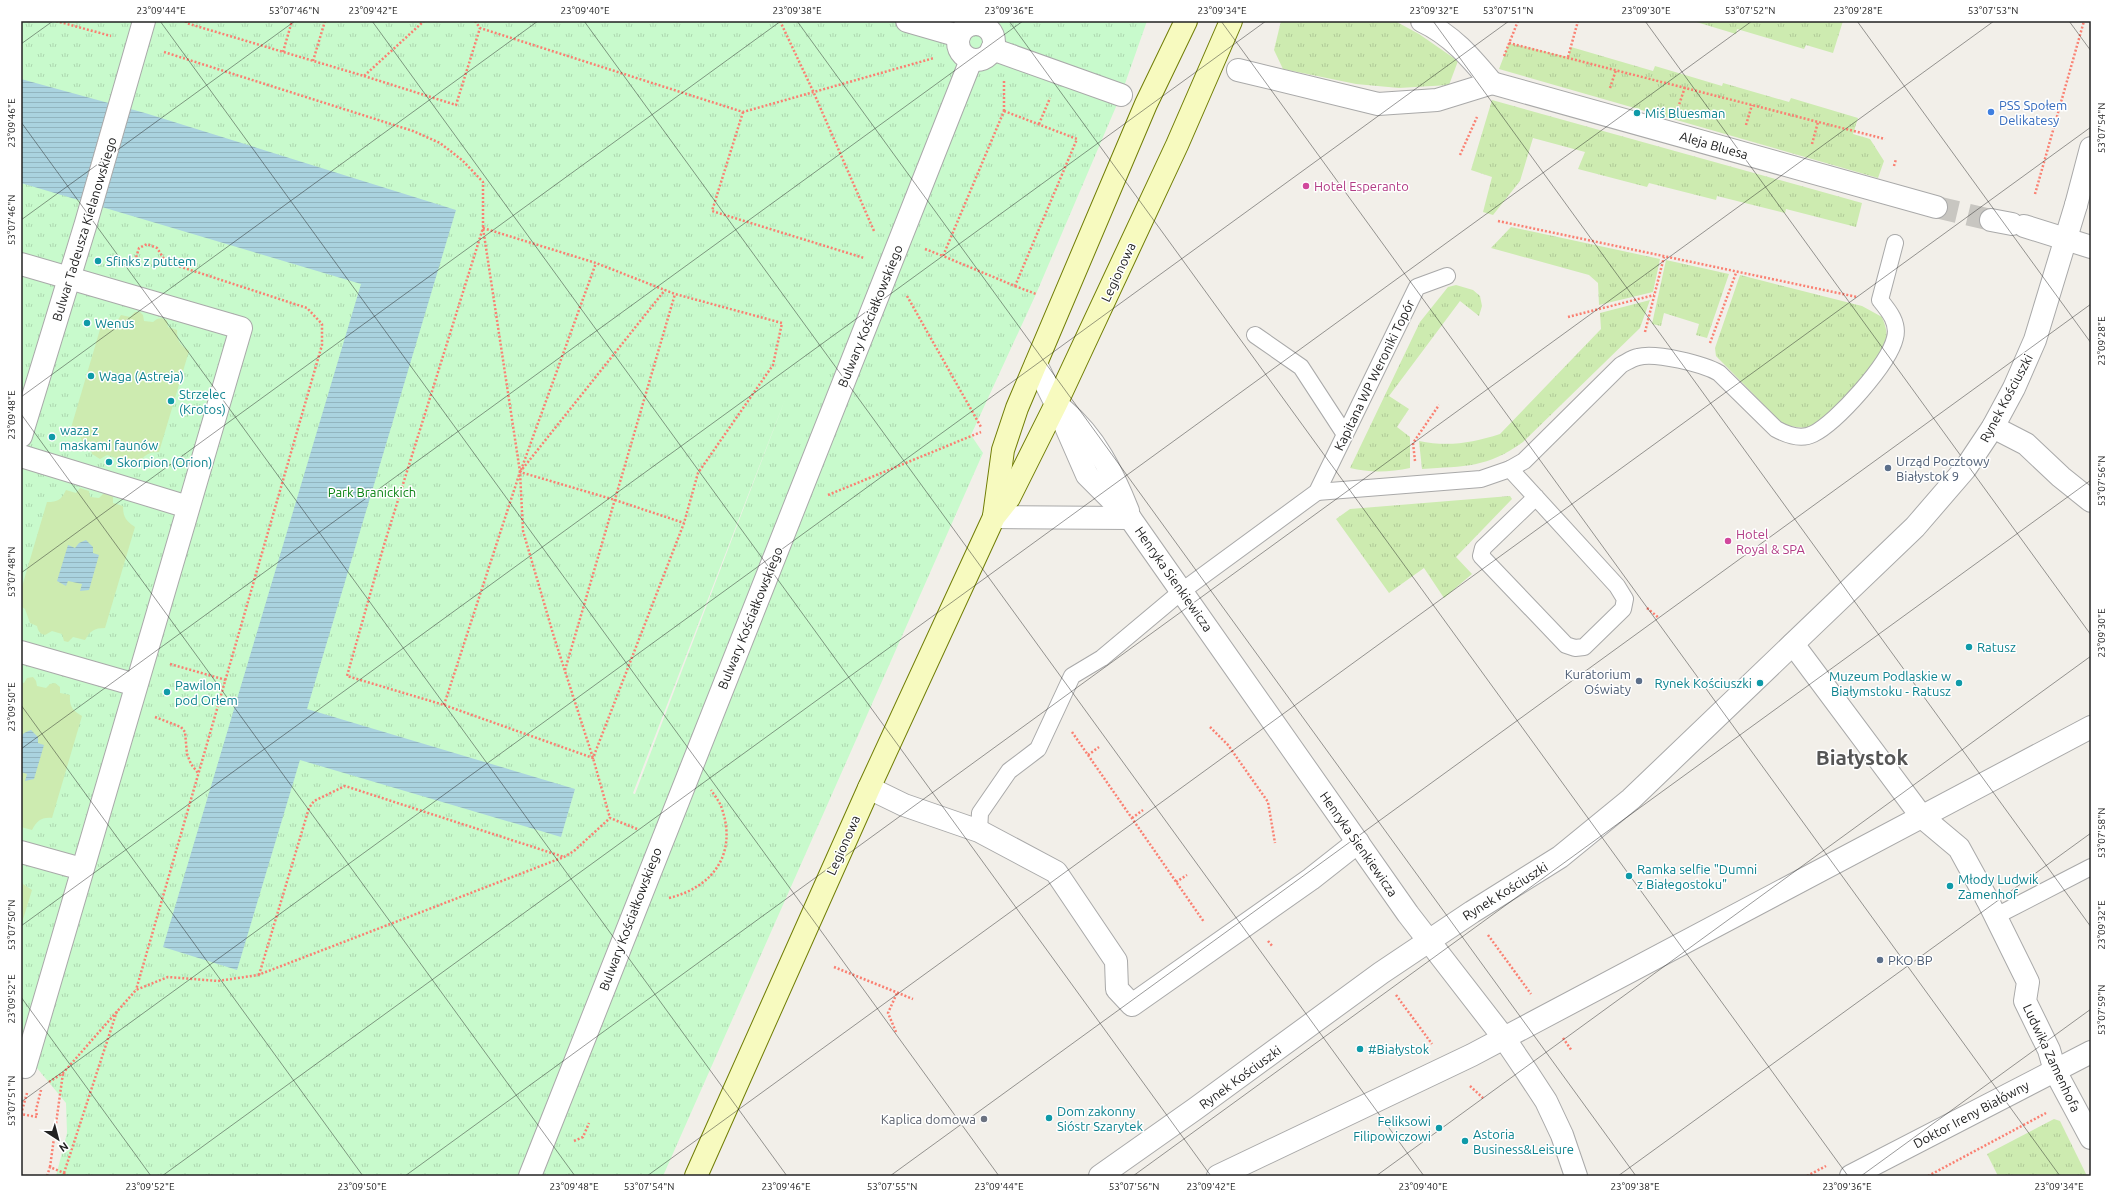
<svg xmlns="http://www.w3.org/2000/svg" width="2112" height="1197" font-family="Ubuntu,sans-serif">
	<defs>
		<pattern id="grass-tufts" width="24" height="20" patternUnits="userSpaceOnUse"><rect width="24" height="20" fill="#cdebb0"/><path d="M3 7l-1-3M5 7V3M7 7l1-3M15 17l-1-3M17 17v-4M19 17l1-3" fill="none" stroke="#b0c997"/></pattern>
		<pattern id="park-tufts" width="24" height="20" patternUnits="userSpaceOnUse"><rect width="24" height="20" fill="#c8facc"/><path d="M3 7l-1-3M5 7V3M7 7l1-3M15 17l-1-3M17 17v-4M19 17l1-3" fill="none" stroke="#acd6af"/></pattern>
		<pattern id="water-rules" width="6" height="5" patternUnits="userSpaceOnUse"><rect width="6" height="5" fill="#aad3df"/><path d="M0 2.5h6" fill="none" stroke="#92b5bf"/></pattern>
	</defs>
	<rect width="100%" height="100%" fill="#f2efe9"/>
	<g fill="url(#grass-tufts)">
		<path d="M1281 21H1395L1419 34 1458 61 1449 85 1399 88 1356 84 1283 69 1274 50Z"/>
		<path d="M1693 21H1843L1833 53 1806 45 1804 49 1737 29 1736 34Z"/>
		<path d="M1509 43 1568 57 1571 47 1653 71 1655 66 1722 86 1723 83 1789 102 1791 98 1858 118 1853 134 1870 139 1884 161 1878 178 1499 69Z"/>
		<path d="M1492 100 1862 203 1856 227 1786 209 1785 213 1717 196 1716 200 1649 183 1647 187 1578 169 1585 152 1533 138 1520 181 1493 215 1483 212 1492 177 1471 170Z"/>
		<path d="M1511 227 1660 259 1653 292 1599 305 1598 283 1589 275 1491 248Z"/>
		<path d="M1666 260 1729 274 1707 338 1696 335 1699 324 1664 313 1661 326 1652 324Z"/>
		<path d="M1740 275 1862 306 1882 317C1885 325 1888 332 1886 341 1883 354 1873 368 1865 379 1857 388 1819 424 1808 427 1801 429 1792 426 1784 425L1716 356 1715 348Z"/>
		<path d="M1456 285 1473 290 1480 296 1482 306 1479 316 1460 301 1389 396 1409 409 1397 427 1410 437V468C1391 472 1370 473 1350 468L1420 322 1448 287Z"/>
		<path d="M1650 300 1640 328 1523 442C1487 468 1465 466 1422 469L1419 441C1448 447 1472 443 1500 434L1601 329 1600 313Z"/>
		<path d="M1510 496 1512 499 1456 557 1472 574 1444 598 1424 568 1389 593 1336 519 1350 509Z"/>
		<path d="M2054 1119 2060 1121 2087 1176H1998L1987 1154Z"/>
	</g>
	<path fill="url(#park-tufts)" fill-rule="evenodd" d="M21 21H1147L1121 95 1036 294 971 435 983 453 663 1176H56L67 1133 66 1103 27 1056 21 1054ZM786 397 635 794H634L633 793Z"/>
	<g fill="#cdebb0">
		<path d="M135 312H140L143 315 144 321 153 322 157 319 162 318 167 321 168 327 177 330C177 341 180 345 189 351L159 452C148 452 144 455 139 464L127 461 122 466 118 465 116 458 107 455 100 459 92 454 91 450 84 447 79 433 71 428 101 326C112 326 116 324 121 315L130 317Z"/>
		<path d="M80 488 89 491 90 497 99 498 103 494H108L113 497V503L123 506C123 517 126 521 135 527L105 628C94 628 90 631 85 640L73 637 68 642 64 641 62 634 52 631 45 635C40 634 38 631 37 626L30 623 25 609 21 606V590L47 502C58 502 61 500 66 490L76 493Z"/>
		<path d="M33 677 36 681 37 686 46 688 50 684 55 683 60 687V693L70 695C69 707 73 711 82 716L52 818C41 817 37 821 32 830L21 827V682L24 683 27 678Z"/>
		<path d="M21 880 23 884 32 890 21 926Z"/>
	</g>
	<g fill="url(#water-rules)">
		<path d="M21 79 145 113 456 210 307 709 575 789 561 837 300 760 237 970 163 947 361 284 21 183Z"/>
		<path d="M86 540 93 547V553L99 555 89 590 80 591 82 584 68 581 66 586 57 581 68 545 75 548 79 543Z"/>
		<path d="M31 730 38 737V743L44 745 34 779 25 781 27 774 21 772V737L24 733Z"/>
	</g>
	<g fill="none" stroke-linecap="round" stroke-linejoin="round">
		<path stroke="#c8c6c1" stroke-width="22" stroke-dasharray="22 11" stroke-linecap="butt" d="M1936 207 1991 220"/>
		<defs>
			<g id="service">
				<path d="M1255 335 1301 367 1344 433"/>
				<path d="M1510 469 1617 586 1625 599 1623 609 1584 647 1575 648 1566 645 1481 556 1483 548 1536 497"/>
				<path d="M1317 492 1481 479 1510 469 1524 461 1621 365C1627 362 1632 358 1638 357 1655 352 1704 364 1719 373L1776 429C1787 435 1801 440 1813 434 1837 422 1889 364 1895 338 1899 323 1889 311 1880 300L1895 243"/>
				<path d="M979 831 980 813 1009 771 1038 749 1072 676 1102 658 1182 591 1317 492 1417 287 1447 276"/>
				<path d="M1996 916 2091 867"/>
			</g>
			<g id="pedestrian">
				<path d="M907 21 959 36"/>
				<path d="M1422 21C1452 35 1471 58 1492 83"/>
				<circle cx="976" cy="42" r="18"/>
				<path d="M992 49 1121 95"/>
				<path d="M1238 70 1378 104 1437 100 1492 83"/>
				<path d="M1492 83 1936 207"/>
				<path d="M1991 220 2012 224"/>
				<path d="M2024 226 2091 247"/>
				<path d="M21 264 241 328 25 1067"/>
				<path d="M1993 427 2026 444 2061 477 2091 501"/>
				<path d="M21 436 86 223 144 21"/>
				<path d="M21 456 188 507"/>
				<path d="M1793 644 1922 817 1959 848 1987 899"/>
				<path d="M21 652 136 685"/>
				<path d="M21 852 82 869"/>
				<path d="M530 1176 971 60"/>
				<path d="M1100 1176 1195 1109 1381 973 1472 912 1560 857 1631 799 1915 527 1965 469 1993 427 2014 388 2035 340 2076 205"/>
				<path d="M1218 1176 1472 1055 2091 727"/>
			</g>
			<g id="minor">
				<path d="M2076 205 2091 148"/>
				<path d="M869 788 904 805 979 831 1056 872 1116 961 1117 989 1132 1005 1311 879 1358 842"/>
				<path d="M1987 899 2028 982 2025 1001 2049 1050 2055 1071 2091 1138"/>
				<path d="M1851 1176 2091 1052"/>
			</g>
			<g id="tertiary">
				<path d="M1036 364 1056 404 1087 475 1130 518 1408 914 1504 1038 1525 1069 1546 1101 1562 1135 1576 1176"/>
				<path d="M1063 410C1095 437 1113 473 1128 511"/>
				<path d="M994 517 1130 518"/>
			</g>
			<g id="secondary">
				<path d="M994 516 1003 450 1017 408 1146 104 1186 21"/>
				<path d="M696 1176 869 788 994 517 1009 498 1056 404 1177 145 1231 21"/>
			</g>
		</defs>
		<use href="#service" stroke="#a9a9a9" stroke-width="18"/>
		<use href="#pedestrian" stroke="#a9a9a9" stroke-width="24"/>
		<use href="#minor" stroke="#a9a9a9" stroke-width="24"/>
		<use href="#tertiary" stroke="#a9a9a9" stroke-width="24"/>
		<use href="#secondary" stroke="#707d05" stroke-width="24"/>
		<g stroke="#fa8072" stroke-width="2.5" stroke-dasharray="2 2" stroke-linecap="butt">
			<path d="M56 21 111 36"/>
			<path d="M186 21V23L364 76 424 21"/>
			<path d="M475 21 480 28 743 112 934 58"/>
			<path d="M780 21 813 91 874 231"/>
			<path d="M1509 43 1885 139"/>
			<path d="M164 52 413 131 440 143 462 160 483 182V228L520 472 523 531 554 637 593 758 610 818"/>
			<path d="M283 52 292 21"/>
			<path d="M1504 56 1518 21"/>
			<path d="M1568 57 1578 21"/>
			<path d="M313 61 325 21"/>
			<path d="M364 76 456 105 480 28"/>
			<path d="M1610 88 1616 70"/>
			<path d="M1678 108 1685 87"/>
			<path d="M1004 111 1077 139 1015 286 943 256Z"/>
			<path d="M1004 111V81"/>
			<path d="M743 112 712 211 864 258"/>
			<path d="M1039 124 1050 98"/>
			<path d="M1746 125 1752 105"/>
			<path d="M1812 144 1818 122"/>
			<path d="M1460 155 1477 117"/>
			<path d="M1894 166 1896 159"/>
			<path d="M2035 194 2084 21"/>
			<path d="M1498 221 1857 297"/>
			<path d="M483 228 596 263 675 294 782 323 773 365 698 473 684 523 593 758 444 705 347 676 384 545Z"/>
			<path d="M925 249 943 256"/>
			<path d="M135 261 139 248 147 244 157 248 166 262 307 308 322 324V345L136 990"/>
			<path d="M1015 286 1036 294"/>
			<path d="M907 296 981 427"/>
			<path d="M1568 317 1654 295"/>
			<path d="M1645 332 1664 257"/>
			<path d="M1710 343 1736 273"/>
			<path d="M1415 461 1413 443 1439 405"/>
			<path d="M521 470 596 263"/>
			<path d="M520 472 665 290"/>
			<path d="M828 495 981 432"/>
			<path d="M1647 608 1659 618"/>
			<path d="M170 664 226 680"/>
			<path d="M565 670 675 294"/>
			<path d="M444 705 520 472 615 500 684 523"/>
			<path d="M155 717 181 727 185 732 187 754 191 764 198 773"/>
			<path d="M1210 727 1228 745 1268 802 1275 843"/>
			<path d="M1072 732 1204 922"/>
			<path d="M1088 755 1099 747"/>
			<path d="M1132 818 1143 810"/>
			<path d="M1176 882 1187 875"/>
			<path d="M669 898C714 887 737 853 722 809 720 802 715 796 711 790"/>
			<path d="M1488 935 1531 994"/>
			<path d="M1268 941 1273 947"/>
			<path d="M834 967 913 999"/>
			<path d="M259 975 309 808 314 801 345 786 564 857"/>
			<path d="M1396 995 1432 1044"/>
			<path d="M896 1032 888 1013 897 993"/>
			<path d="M1563 1038 1572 1051"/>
			<path d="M49 1082 63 1073 136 990 168 977 218 981 258 975 564 857 574 851 610 818 637 829"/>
			<path d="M1470 1086 1483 1098"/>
			<path d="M27 1093 21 1114 37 1117 36 1110 41 1090"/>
			<path d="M574 1141 583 1137 589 1123"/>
			<path d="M50 1167 63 1073"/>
			<path d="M64 1173 117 1011"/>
			<path d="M47 1176 50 1167 64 1173V1176"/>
			<path d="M1807 1176 1826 1166"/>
			<path d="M1928 1176 2046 1113"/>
		</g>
		<use href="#service" stroke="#fff" stroke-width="16"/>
		<use href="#pedestrian" stroke="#fff" stroke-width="22"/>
		<use href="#minor" stroke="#fff" stroke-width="22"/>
		<use href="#tertiary" stroke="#fff" stroke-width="22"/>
		<use href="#secondary" stroke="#f7fabf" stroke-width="22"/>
	</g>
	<path fill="none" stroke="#222" stroke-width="1" stroke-opacity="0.45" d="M160 21 999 1176M372 21 1211 1176M584 21 1424 1176M797 21 1636 1176M1009 21 1848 1176M1221 21 2060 1176M1433 21 2091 927M1645 21 2091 635M1857 21 2091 343M2069 21 2091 51M21 44 53 21M21 122 787 1176M21 220 295 21M21 397 538 21M21 414 575 1176M21 573 781 21M21 705 363 1176M21 749 1023 21M21 926 1266 21M21 997 151 1176M21 1102 1509 21M162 1176 1752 21M405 1176 1994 21M647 1176 2091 127M890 1176 2091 304M1133 1176 2091 480M1376 1176 2091 656M1618 1176 2091 833M1861 1176 2091 1009"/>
	<circle fill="#3f7fe0" stroke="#fff" stroke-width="1.5" cx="1991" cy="112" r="4"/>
	<g fill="#0f9aa8" stroke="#fff" stroke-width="1.5">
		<circle cx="1637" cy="113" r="4"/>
		<circle cx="98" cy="261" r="4"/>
		<circle cx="87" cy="323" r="4"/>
		<circle cx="91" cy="376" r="4"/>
		<circle cx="171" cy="401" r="4"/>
		<circle cx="52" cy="437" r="4"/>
		<circle cx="109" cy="462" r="4"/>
		<circle cx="1969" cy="647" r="4"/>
		<circle cx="1760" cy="683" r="4"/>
		<circle cx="1959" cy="683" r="4"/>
		<circle cx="167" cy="692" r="4"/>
		<circle cx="1629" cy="876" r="4"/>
		<circle cx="1950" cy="886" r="4"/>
		<circle cx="1360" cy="1049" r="4"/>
		<circle cx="1049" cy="1118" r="4"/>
		<circle cx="1439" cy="1128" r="4"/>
		<circle cx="1465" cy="1141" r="4"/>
	</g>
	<g fill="#d1479c" stroke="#fff" stroke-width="1.5">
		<circle cx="1306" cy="186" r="4"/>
		<circle cx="1728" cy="541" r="4"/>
	</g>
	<g fill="#5c6f8a" stroke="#fff" stroke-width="1.5">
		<circle cx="1888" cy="468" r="4"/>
		<circle cx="1639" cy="681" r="4"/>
		<circle cx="1880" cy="960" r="4"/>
	</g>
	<circle fill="#6b7280" stroke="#fff" stroke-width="1.5" cx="984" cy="1119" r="4"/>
	<g text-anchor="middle" stroke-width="3" stroke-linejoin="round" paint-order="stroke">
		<g font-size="13" fill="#366cbe" stroke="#fff" text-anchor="start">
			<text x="1999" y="110">PSS Społem<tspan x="1999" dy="15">Delikatesy</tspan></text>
		</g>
		<g font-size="13" fill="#0d838f" stroke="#fff" text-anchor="start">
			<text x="1645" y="118">Miś Bluesman</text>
			<text x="106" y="266">Sfinks z puttem</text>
			<text x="95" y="328">Wenus</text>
			<text x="99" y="381">Waga (Astreja)</text>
			<text x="179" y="399">Strzelec<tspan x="179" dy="15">(Krotos)</tspan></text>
			<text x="60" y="435">waza z<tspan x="60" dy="15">maskami faunów</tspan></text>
			<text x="117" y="467">Skorpion (Orion)</text>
			<text x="1977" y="652">Ratusz</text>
			<text x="1951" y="681" text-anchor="end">Muzeum Podlaskie w<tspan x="1951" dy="15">Białymstoku - Ratusz</tspan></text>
			<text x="1752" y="688" text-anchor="end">Rynek Kościuszki</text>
			<text x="175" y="690">Pawilon<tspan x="175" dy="15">pod Orłem</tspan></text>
			<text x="1637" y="874">Ramka selfie "Dumni<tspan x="1637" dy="15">z Białegostoku"</tspan></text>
			<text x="1958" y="884">Młody Ludwik<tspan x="1958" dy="15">Zamenhof</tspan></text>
			<text x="1368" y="1054">#Białystok</text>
			<text x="1057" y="1116">Dom zakonny<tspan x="1057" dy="15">Sióstr Szarytek</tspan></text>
			<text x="1431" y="1126" text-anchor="end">Feliksowi<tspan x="1431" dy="15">Filipowiczowi</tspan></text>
			<text x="1473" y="1139">Astoria<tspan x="1473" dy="15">Business&amp;Leisure</tspan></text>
		</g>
		<g font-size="13" fill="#222" stroke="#fff">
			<text transform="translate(1714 145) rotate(16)" y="5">Aleja Bluesa</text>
			<text transform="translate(84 229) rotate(-73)" y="5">Bulwar Tadeusza Kielanowskiego</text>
			<text transform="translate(1118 272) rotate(-65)" y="5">Legionowa</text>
			<text transform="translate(870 316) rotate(-68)" y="5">Bulwary Kościałkowskiego</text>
			<text transform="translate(1374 375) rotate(-64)" y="5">Kapitana WP Weroniki Topór</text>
			<text transform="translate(2006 398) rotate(-62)" y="5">Rynek Kościuszki</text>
			<text transform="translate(1174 579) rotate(55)" y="5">Henryka Sienkiewicza</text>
			<text transform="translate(750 618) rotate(-68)" y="5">Bulwary Kościałkowskiego</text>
			<text transform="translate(1359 844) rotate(55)" y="5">Henryka Sienkiewicza</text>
			<text transform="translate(843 845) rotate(-66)" y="5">Legionowa</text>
			<text transform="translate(1505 891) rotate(-32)" y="5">Rynek Kościuszki</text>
			<text transform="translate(630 919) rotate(-69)" y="5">Bulwary Kościałkowskiego</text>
			<text transform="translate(2052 1058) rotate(65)" y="5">Ludwika Zamenhofa</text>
			<text transform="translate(1240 1077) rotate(-36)" y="5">Rynek Kościuszki</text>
			<text transform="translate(1971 1114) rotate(-28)" y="5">Doktor Ireny Białówny</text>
		</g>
		<g font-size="13" fill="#b23c85" stroke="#fff" text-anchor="start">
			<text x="1314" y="191">Hotel Esperanto</text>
			<text x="1736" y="539">Hotel<tspan x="1736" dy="15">Royal &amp; SPA</tspan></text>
		</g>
		<g font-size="13" fill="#4e5e75" stroke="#fff" text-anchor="start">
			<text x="1896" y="466">Urząd Pocztowy<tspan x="1896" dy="15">Białystok 9</tspan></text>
			<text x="1631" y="679" text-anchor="end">Kuratorium<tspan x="1631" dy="15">Oświaty</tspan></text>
			<text x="1888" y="965">PKO BP</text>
		</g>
		<g font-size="13" fill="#0c8416" stroke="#fff">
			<text x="372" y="497">Park Branickich</text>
		</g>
		<g font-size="13" fill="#5b616d" stroke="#fff" text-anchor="end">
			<text x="976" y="1124">Kaplica domowa</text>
		</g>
		<g font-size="21" font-weight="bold" fill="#555" stroke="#fff">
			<text x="1862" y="765">Białystok</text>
		</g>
	</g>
	<rect width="2112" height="1197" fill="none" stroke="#ffffff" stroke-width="44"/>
	<g transform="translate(58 1139) rotate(144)" stroke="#ffffff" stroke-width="3" paint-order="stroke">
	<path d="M0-3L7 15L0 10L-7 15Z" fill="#222222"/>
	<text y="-6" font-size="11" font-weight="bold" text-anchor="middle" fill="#222222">N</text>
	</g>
	<rect x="22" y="22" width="2068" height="1153" fill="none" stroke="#222" stroke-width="1.5"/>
	<g font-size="10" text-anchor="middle" fill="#222">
		<text x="161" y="14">23°09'44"E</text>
		<text x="294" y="14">53°07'46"N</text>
		<text x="373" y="14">23°09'42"E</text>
		<text x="585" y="14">23°09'40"E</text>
		<text x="797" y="14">23°09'38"E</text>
		<text x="1009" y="14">23°09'36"E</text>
		<text x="1222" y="14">23°09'34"E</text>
		<text x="1434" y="14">23°09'32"E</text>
		<text x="1508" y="14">53°07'51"N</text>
		<text x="1646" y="14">23°09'30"E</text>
		<text x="1750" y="14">53°07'52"N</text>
		<text x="1858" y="14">23°09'28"E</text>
		<text x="1993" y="14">53°07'53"N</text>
		<text transform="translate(11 123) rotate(-90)" y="4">23°09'46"E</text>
		<text transform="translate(2101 128) rotate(-90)" y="4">53°07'54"N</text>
		<text transform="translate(11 220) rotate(-90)" y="4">53°07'46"N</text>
		<text transform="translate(2101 341) rotate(-90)" y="4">23°09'28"E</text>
		<text transform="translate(11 415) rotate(-90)" y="4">23°09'48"E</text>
		<text transform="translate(2101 481) rotate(-90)" y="4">53°07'56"N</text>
		<text transform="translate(11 572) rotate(-90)" y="4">53°07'48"N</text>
		<text transform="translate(2101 633) rotate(-90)" y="4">23°09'30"E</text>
		<text transform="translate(11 707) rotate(-90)" y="4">23°09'50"E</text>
		<text transform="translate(2101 833) rotate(-90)" y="4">53°07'58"N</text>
		<text transform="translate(11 925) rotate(-90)" y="4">53°07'50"N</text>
		<text transform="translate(2101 925) rotate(-90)" y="4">23°09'32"E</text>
		<text transform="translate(11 999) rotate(-90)" y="4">23°09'52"E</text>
		<text transform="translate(2101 1010) rotate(-90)" y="4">53°07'59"N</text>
		<text transform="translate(11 1101) rotate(-90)" y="4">53°07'51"N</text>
		<text x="150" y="1190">23°09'52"E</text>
		<text x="362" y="1190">23°09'50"E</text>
		<text x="574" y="1190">23°09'48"E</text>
		<text x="649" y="1190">53°07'54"N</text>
		<text x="786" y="1190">23°09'46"E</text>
		<text x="892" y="1190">53°07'55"N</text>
		<text x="999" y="1190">23°09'44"E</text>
		<text x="1134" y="1190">53°07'56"N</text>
		<text x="1211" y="1190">23°09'42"E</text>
		<text x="1423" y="1190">23°09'40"E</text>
		<text x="1635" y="1190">23°09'38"E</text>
		<text x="1847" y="1190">23°09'36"E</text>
		<text x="2059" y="1190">23°09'34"E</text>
	</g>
</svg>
